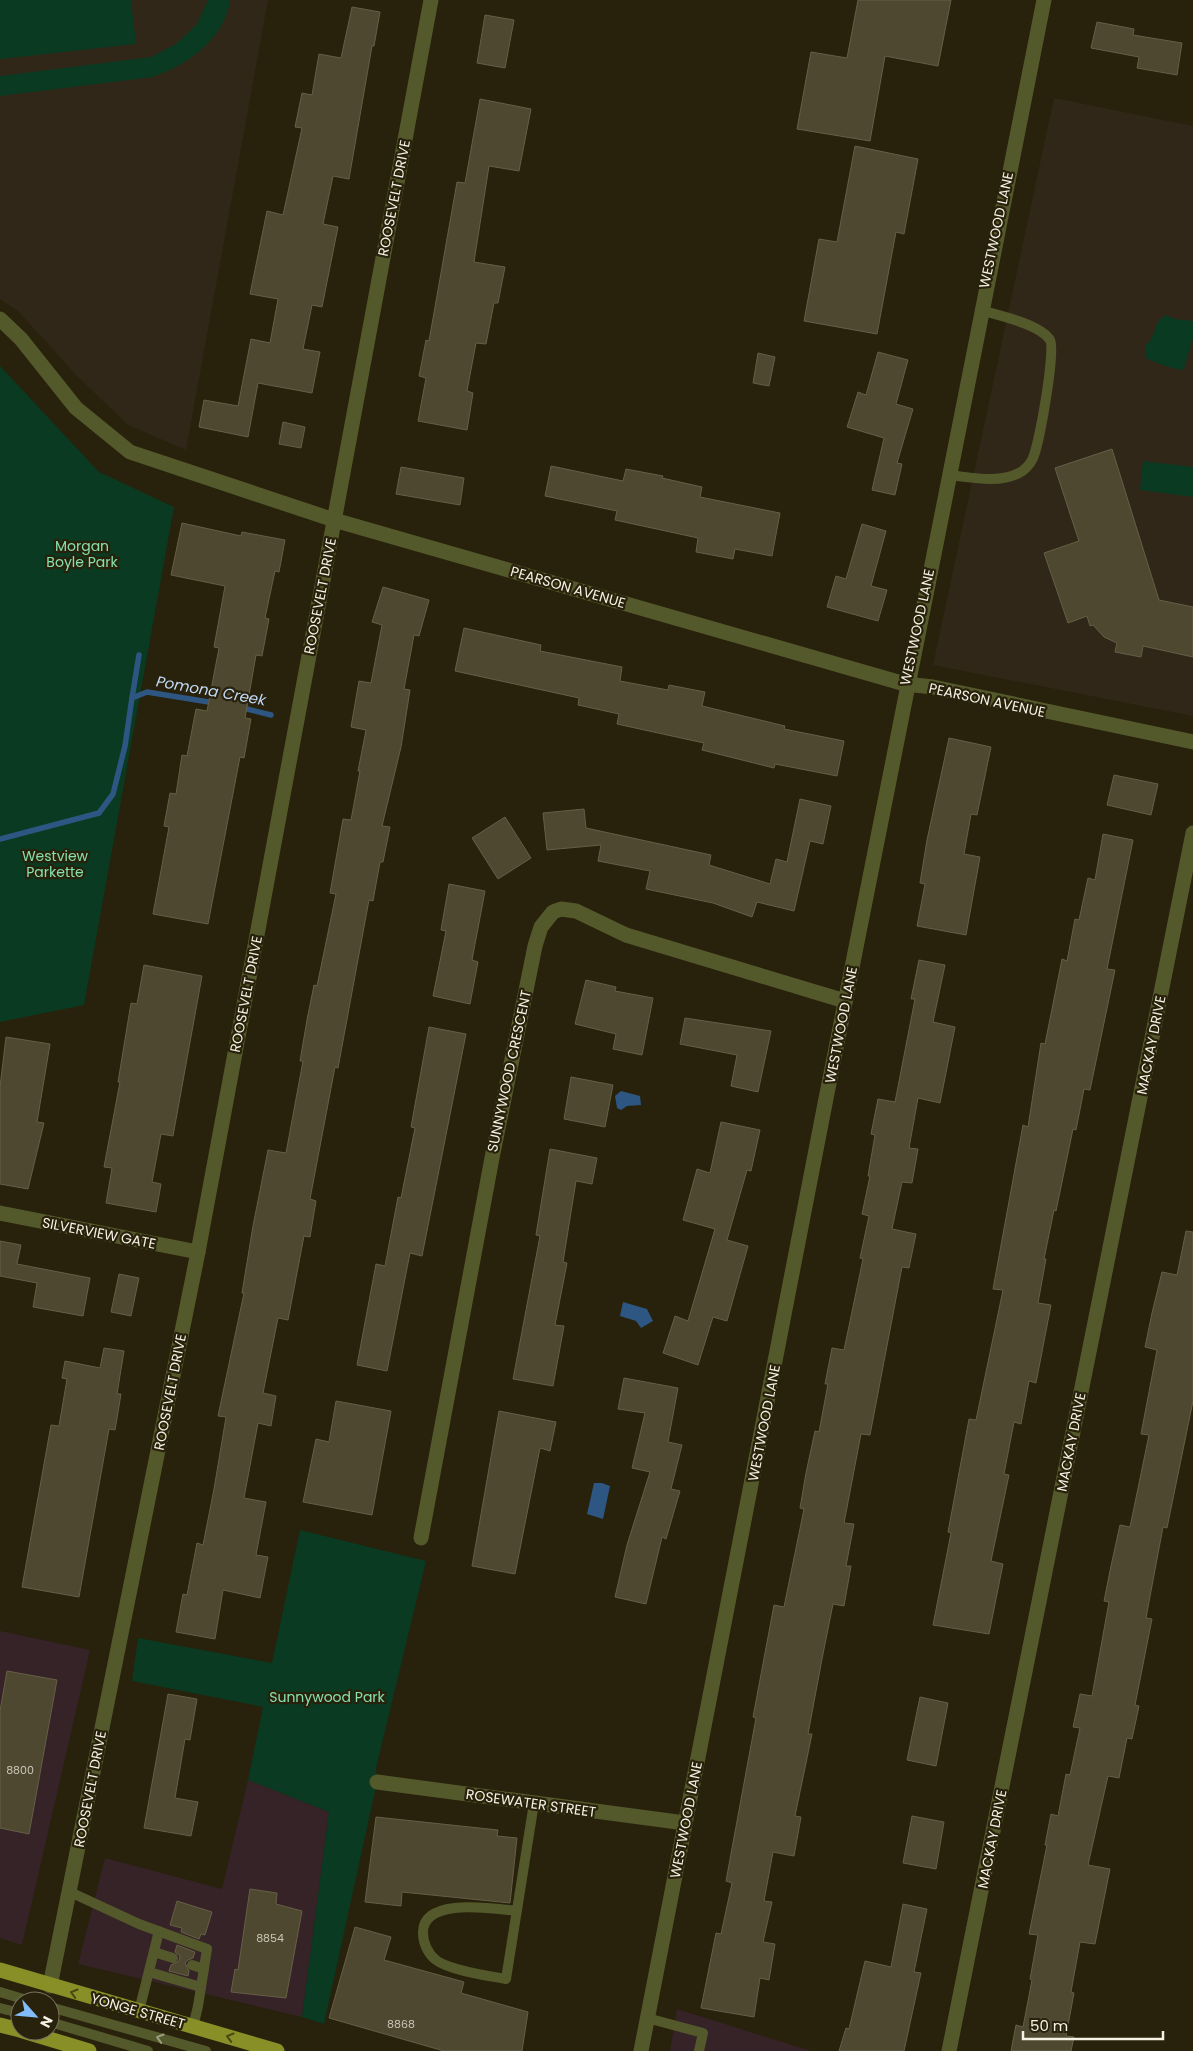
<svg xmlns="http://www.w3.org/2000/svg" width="1193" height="2051" font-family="Poppins,sans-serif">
	<rect width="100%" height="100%" fill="#28210b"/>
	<g fill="#362327">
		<path d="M0 1631 90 1650 22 1945 0 1938Z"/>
		<path d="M248 1780 329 1812 302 2017 78 1964 105 1858 222 1889Z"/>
		<path d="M677 2009 811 2051H670Z"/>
	</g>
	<g fill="#312718">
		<path d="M0 0H268L186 450 128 425 76 375 18 311 0 299Z"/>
		<path d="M1054 98 1193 126V716L933 665Z"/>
	</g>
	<g fill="#0a3a22">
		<path d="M0 0H131L136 44 0 59Z"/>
		<path d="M208 0H230C225 39 187 65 153 77L0 96V76L151 57 176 44 197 24Z"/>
		<path d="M1166 315 1175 319 1193 321V338L1184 368 1181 370C1174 369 1149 361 1145 357L1146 345C1157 337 1152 322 1166 315Z"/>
		<path d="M0 366 99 472 174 507 84 1005 0 1022Z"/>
		<path d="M1143 461 1193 467V497L1140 490Z"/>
		<path d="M300 1530 426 1561 376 1768 377 1782 324 2024 302 2017 329 1812 248 1780 263 1707 132 1681 138 1638 272 1663Z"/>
	</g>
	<g fill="#2e5683">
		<path d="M621 1091 640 1096 641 1105 627 1106 621 1110 617 1108 615 1096Z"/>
		<path d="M623 1302 647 1309 653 1321 641 1328 636 1321 620 1316Z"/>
		<path d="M594 1483H602L610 1486 603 1519 587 1514Z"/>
	</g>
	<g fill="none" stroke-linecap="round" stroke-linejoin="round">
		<g stroke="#2e5683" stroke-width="5.5">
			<path d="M132 698 139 655"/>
			<path d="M239 707 271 715"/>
			<path d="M0 839 99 813 113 794 125 746 132 698 147 692 215 703"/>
		</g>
	</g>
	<g fill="#4f4831" stroke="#665f47">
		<path d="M858 0H951L938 66 885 56 870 141 797 129 811 52 847 58Z"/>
		<path d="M352 7 380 12 374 46H372L349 179 333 176 323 224 338 227 322 307 312 305 303 349 320 352 312 393 258 383 248 437 199 427 204 400 238 406 251 339 270 343 278 299 250 294 267 211 283 215 302 128 295 127 302 93 312 95 319 54 341 58Z"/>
		<path d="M485 15 514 20 505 68 477 63Z"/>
		<path d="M1097 22 1134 29 1133 35 1182 43 1177 75 1137 68 1139 57 1091 48Z"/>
		<path d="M480 99 531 109 519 171 489 166 474 262 505 267 498 303H494L486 344 476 343 467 391 473 393 467 430 418 421 426 378 419 376 426 340 429 341 457 182 465 183Z"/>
		<path d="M855 146 918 159 904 234 896 232 877 334 804 321 819 239 837 242Z"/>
		<path d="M878 352 908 360 896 404 913 409 897 463 902 464 895 495 872 490 884 438 847 427 858 392 866 395Z"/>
		<path d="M758 353 775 357 769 386 753 383Z"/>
		<path d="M283 422 305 427 301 448 279 444Z"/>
		<path d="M1112 449 1159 600 1193 607V657L1143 646 1141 657 1115 652 1117 643 1104 637 1093 625 1090 626 1087 616 1068 623 1044 553 1079 541 1055 468Z"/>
		<path d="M551 466 623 481 626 469 663 476 662 478 702 487 700 497 780 513 772 556 735 549 733 559 696 552 698 538 615 520 617 511 545 496Z"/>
		<path d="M401 467 464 478 460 505 396 494Z"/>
		<path d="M182 523 241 536 242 532 285 540 279 572 275 571 265 618 269 619 262 656 256 655 245 718 251 719 244 758 240 757 208 924 153 914 169 827 164 826 170 793 176 794 182 755 187 756 196 709 207 711 219 648 214 647 225 586 171 575Z"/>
		<path d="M862 524 886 531 871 586 887 590 878 621 827 607 836 576 846 579Z"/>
		<path d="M383 587 429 600 419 636 414 635 404 689 410 690 401 747 382 826 390 827 383 862H380L373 901 369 900 338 1068 335 1067 310 1199 316 1201 310 1237 304 1236 288 1320 278 1318 263 1393 276 1396 271 1426 258 1423 244 1498 266 1502 256 1555 268 1557 260 1598 223 1590 215 1639 176 1632 183 1594 187 1595 197 1543 203 1545 214 1489 226 1417 218 1416 244 1293H242L253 1226 268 1150 286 1153 303 1061H300L307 1020 314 985 317 986 336 894 330 893 343 819 351 820 360 771H358L366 730 351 727 359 681 371 683 382 625 372 622Z"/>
		<path d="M464 628 541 645 540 651 622 667 620 681 668 690 669 685 705 692 702 706 785 726 784 729 844 741 837 776 775 764 774 768 702 750 704 743 617 724 619 714 578 705 579 698 455 671Z"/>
		<path d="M949 738 991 747 977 815 971 814 964 854 980 857 966 935 917 926 925 884 920 883 927 840Z"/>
		<path d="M1114 775 1158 784 1151 815 1107 805Z"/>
		<path d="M800 799 831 806 823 844 810 841 794 911 757 902 752 917 713 903 646 889 650 871 598 861 601 845 547 850 543 813 584 809 586 828 711 855 709 865 770 884 776 859 787 862Z"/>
		<path d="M505 817 531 858 498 879 472 838Z"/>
		<path d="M1103 834 1133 840 1107 969 1115 970 1090 1090 1084 1089 1076 1130 1073 1129 1056 1211 1054 1210 1044 1259H1046L1038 1303 1051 1305 1036 1383 1029 1381 1021 1424 1014 1422 1004 1474 1009 1475 991 1561 1003 1564 989 1634 933 1625 951 1533 948 1532 969 1419 976 1420 1003 1290 993 1289 1023 1125 1028 1127 1041 1043 1045 1044 1062 959 1067 961 1075 919 1079 920 1088 878 1095 880Z"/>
		<path d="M449 884 485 891 472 960 478 962 470 1004 433 996 446 931 441 930Z"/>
		<path d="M919 960 945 965 933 1022 955 1027 940 1103 918 1098 909 1148 918 1149 912 1183 902 1182 892 1229 916 1234 909 1268 902 1267 870 1435 861 1434 844 1523 854 1524 846 1566H851L844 1606 833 1604 822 1659 808 1734H812L795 1816 801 1817 794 1856 773 1852 764 1901 772 1902 763 1942 775 1944 769 1980 760 1978 754 2017 701 2008 716 1933 721 1934 732 1883 726 1881 756 1718 753 1717 774 1605 784 1607 804 1509 800 1508 806 1473 815 1431 819 1432 828 1384H825L832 1348 844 1350 863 1259 860 1258 869 1216 862 1214 870 1176H868L875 1135 871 1134 878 1099 895 1102 915 999H911Z"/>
		<path d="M144 965 202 976 173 1136 161 1134 152 1182 161 1184 156 1212 106 1203 112 1168 104 1167 120 1082H118L131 1003 137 1004Z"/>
		<path d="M586 980 616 987 615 991 653 998 642 1055 613 1049 616 1034 575 1024Z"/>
		<path d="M685 1018 771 1031 758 1092 731 1086 737 1055 680 1044Z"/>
		<path d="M429 1027 466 1034 422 1256 410 1253 387 1371 357 1365 376 1264 385 1266 398 1197 401 1198 415 1128 411 1127Z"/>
		<path d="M6 1037 50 1044 37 1122 44 1123 28 1189 0 1184V1087Z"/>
		<path d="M571 1077 613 1085 605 1127 564 1119Z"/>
		<path d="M721 1122 760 1130 751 1171 747 1170 727 1240 748 1246 727 1321 713 1317 698 1365 663 1353 675 1316 688 1321 715 1229 683 1220 697 1169 710 1173Z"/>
		<path d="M550 1149 597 1158 592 1184 576 1181 563 1262 567 1263 555 1325 564 1326 553 1386 513 1379 540 1236 536 1235Z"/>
		<path d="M1186 1231 1193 1232V1401L1167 1528 1163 1527 1154 1575 1146 1618 1152 1619 1135 1705 1139 1706 1132 1739 1127 1738 1119 1778 1108 1776 1088 1865 1110 1869 1095 1944 1080 1942 1071 1992 1074 1993 1066 2036 1074 2037 1071 2051H1011L1016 2025 1023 2027 1032 1980 1030 1979 1038 1935 1029 1934 1047 1845H1045L1051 1814 1058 1816 1066 1774 1070 1775 1080 1728 1073 1727 1080 1694 1092 1696 1109 1602 1104 1601 1111 1566 1120 1525 1130 1527 1149 1435 1141 1434 1157 1350 1145 1347 1152 1313 1162 1272 1177 1275Z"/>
		<path d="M0 1241 21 1245 17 1264 90 1278 83 1316 33 1307 37 1283 0 1276Z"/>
		<path d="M119 1274 139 1278 131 1316 111 1312Z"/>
		<path d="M104 1348 124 1351 117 1394H121L115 1430 109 1429 79 1597 22 1587 51 1425 59 1426 67 1379 62 1378 65 1361 100 1368Z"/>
		<path d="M624 1378 678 1388 668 1442 682 1445 671 1489 680 1491 666 1539 662 1537 646 1604 615 1597 627 1545 650 1472 632 1468 645 1413 618 1409Z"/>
		<path d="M336 1401 391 1411 372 1515 303 1502 316 1439 329 1442Z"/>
		<path d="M499 1411 556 1422 550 1451 540 1448 515 1574 472 1566Z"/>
		<path d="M7 1671 57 1680 29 1834 0 1828V1711Z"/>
		<path d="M168 1694 197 1699 190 1740 185 1739 175 1798 198 1802 191 1836 144 1828Z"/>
		<path d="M920 1697 948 1703 936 1766 907 1760Z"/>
		<path d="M912 1816 944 1822 936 1869 903 1863Z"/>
		<path d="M376 1817 498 1830 497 1836 517 1838 510 1903 402 1892 401 1906 365 1902Z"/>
		<path d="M250 1889 277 1893 276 1904 302 1911 286 1998 231 1992 235 1969 238 1970Z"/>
		<path d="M177 1901 212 1912 205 1935 201 1934 199 1939 181 1932 182 1928 170 1925Z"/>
		<path d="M903 1904 927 1909 914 1972 921 1973 904 2051H839L846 2028 849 2029 865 1961 891 1967Z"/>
		<path d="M355 1927 391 1937 384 1960 464 1982 461 1993 528 2012 522 2051H444L329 2018Z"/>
		<path d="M177 1945 195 1952 193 1958 188 1960 185 1963 189 1971 188 1976 169 1971 171 1965 179 1961 180 1956 175 1952Z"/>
	</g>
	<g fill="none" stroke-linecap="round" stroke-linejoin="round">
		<g stroke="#54592c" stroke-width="10">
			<path d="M948 475C970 477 998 484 1019 473 1024 471 1030 464 1032 460 1039 448 1056 349 1050 340 1040 324 997 315 980 310"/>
			<path d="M70 1892 139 1924 207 1949 198 2006 193 2027"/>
			<path d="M517 1911C495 1909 422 1896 423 1933 423 1943 428 1954 436 1960 448 1970 489 1976 506 1979L534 1803"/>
			<path d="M154 1952 173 1958"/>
			<path d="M192 1965 204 1969"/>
			<path d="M149 1972 201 1987"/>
			<path d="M0 1992 30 2001"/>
			<path d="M50 2007 206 2051"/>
			<path d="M0 2008 20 2013"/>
			<path d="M139 2011 159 1931"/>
			<path d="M647 2018 703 2033 699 2051"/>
			<path d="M50 2022 148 2051"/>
		</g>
		<g stroke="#54592c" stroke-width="15">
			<path d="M0 319 21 339 76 408 130 452 334 520 905 684 933 687 1193 742"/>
			<path d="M0 1213 198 1252"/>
			<path d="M421 1538 492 1158 535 946 541 927 553 912 561 909 576 911 626 935 845 1001"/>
			<path d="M377 1782 685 1823"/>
			<path d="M50 1986 198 1252 431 0"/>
			<path d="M641 2051C775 1367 904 683 1044 0"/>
			<path d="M949 2051 1193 833"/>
		</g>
		<g stroke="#878f26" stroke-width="15">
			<path d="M0 1970 277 2051"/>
			<path d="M0 2025 20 2030"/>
			<path d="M23 2031 89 2051"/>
		</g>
	</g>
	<defs><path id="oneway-chevron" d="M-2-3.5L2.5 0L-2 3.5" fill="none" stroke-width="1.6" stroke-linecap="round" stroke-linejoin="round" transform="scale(1.25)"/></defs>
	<g stroke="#494814">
		<use href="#oneway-chevron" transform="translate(74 1993) rotate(-164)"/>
		<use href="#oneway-chevron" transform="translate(230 2037) rotate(-164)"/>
	</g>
	<use stroke="#9c9d7e" href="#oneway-chevron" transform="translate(160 2038) rotate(-164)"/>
	<g text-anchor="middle" stroke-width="4.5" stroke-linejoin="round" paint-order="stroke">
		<g font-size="11" fill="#ccc7b6">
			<text x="20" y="1774">8800</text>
			<text x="270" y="1942">8854</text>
			<text x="401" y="2028">8868</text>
		</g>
		<g font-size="14" fill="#f5f1e3" stroke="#28210b">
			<text transform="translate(394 198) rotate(-79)" y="5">ROOSEVELT DRIVE</text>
			<text transform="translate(996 230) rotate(-78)" y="5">WESTWOOD LANE</text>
			<text transform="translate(568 587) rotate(16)" y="5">PEARSON AVENUE</text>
			<text transform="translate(320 596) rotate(-79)" y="5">ROOSEVELT DRIVE</text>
			<text transform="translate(917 627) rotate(-78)" y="5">WESTWOOD LANE</text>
			<text transform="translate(987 700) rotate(12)" y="5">PEARSON AVENUE</text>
			<text transform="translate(246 994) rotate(-79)" y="5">ROOSEVELT DRIVE</text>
			<text transform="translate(841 1025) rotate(-79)" y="5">WESTWOOD LANE</text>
			<text transform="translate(1151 1045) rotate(-79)" y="5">MACKAY DRIVE</text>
			<text transform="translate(509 1071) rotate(-78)" y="5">SUNNYWOOD CRESCENT</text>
			<text transform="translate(99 1233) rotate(11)" y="5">SILVERVIEW GATE</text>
			<text transform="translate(170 1392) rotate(-79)" y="5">ROOSEVELT DRIVE</text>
			<text transform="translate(764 1423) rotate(-79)" y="5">WESTWOOD LANE</text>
			<text transform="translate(1071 1442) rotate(-79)" y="5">MACKAY DRIVE</text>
			<text transform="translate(90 1789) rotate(-79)" y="5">ROOSEVELT DRIVE</text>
			<text transform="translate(531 1803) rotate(8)" y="5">ROSEWATER STREET</text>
			<text transform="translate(686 1820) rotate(-79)" y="5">WESTWOOD LANE</text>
			<text transform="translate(992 1839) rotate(-79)" y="5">MACKAY DRIVE</text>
			<text transform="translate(138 2011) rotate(16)" y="5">YONGE STREET</text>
		</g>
		<g font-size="14" fill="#85e0ab" stroke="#28210b">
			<text x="82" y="551">Morgan<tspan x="82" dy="16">Boyle Park</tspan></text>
			<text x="55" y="861">Westview<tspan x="55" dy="16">Parkette</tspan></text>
			<text x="327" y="1702">Sunnywood Park</text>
		</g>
		<g font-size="15" font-style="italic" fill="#c2daf6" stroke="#28210b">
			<text transform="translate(211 691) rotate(10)" y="5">Pomona Creek</text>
		</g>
	</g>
	<g transform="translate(35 2016) rotate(117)"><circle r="24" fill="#28210b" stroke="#7a7461"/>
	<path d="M0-4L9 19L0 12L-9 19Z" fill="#81bdfa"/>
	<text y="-8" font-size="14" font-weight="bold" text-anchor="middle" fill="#f5f1e3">N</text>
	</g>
	<path d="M1023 2031v8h140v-8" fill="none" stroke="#f5f1e3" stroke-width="2.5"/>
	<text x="1030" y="2031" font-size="15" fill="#f5f1e3" stroke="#28210b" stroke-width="4" paint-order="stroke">50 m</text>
</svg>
